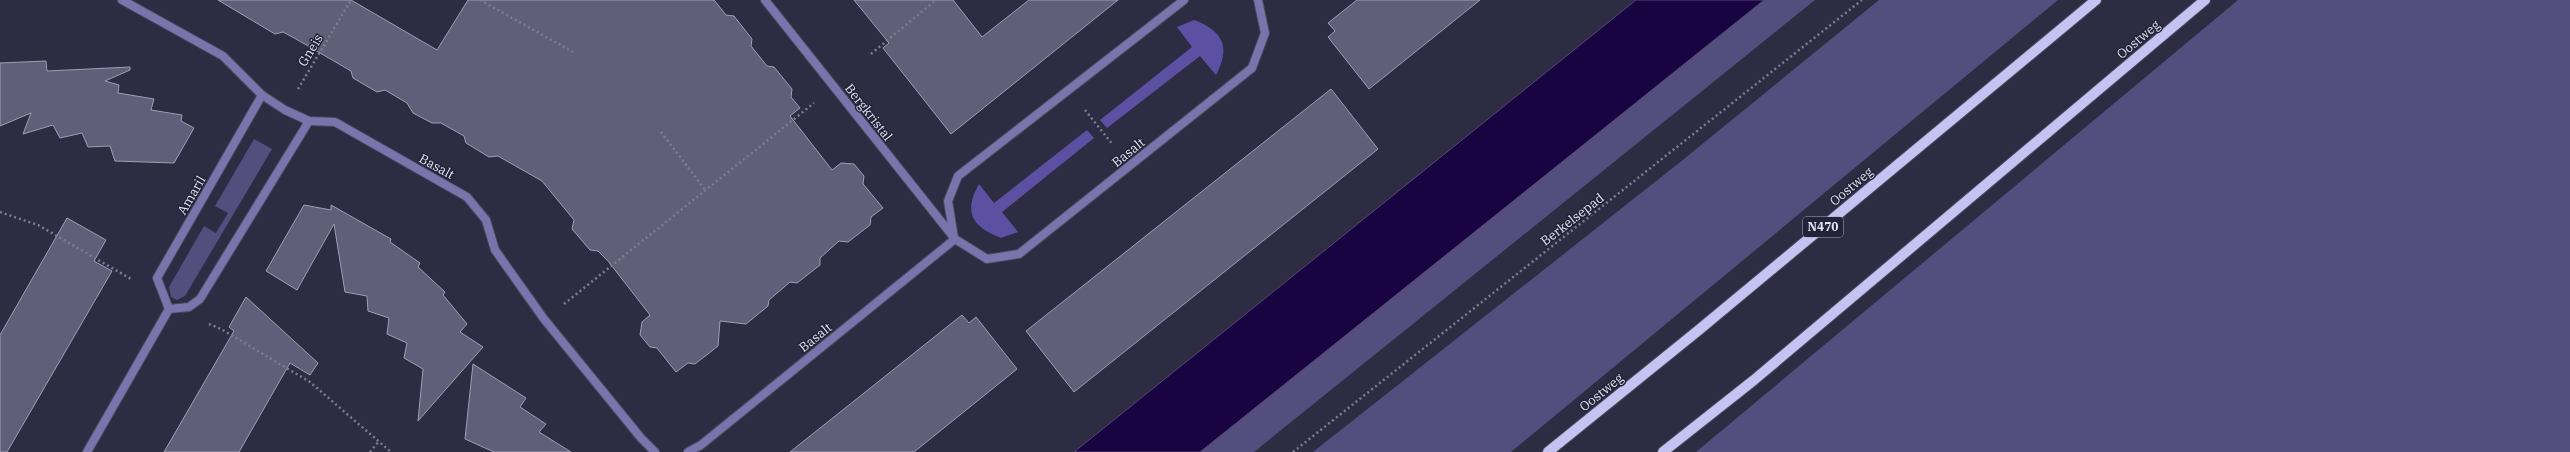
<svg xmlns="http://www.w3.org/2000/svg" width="2570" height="452" font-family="'IBM Plex Serif',serif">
	<rect width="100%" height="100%" fill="#2e2c43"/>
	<g fill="#534e7e">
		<path d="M1764 0H1815L1254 452H1200Z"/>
		<path d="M1879 0H2058L1511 452H1313L1679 163Z"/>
		<path d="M2238 0H2570V452H1696Z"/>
		<path d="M254 139 272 149 185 296 177 300 171 297 169 287 204 226 216 233 228 213 215 206Z"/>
	</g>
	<g fill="#5d50a3">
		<path d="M1194 20C1223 31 1231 47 1216 75L1200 56 1107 128 1100 120 1192 47 1177 27Z"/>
		<path d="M1087 130 1094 138 1002 212 1018 232 1001 238C972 227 963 212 979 184L994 203Z"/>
	</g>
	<path fill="#170441" stroke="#544776" d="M1636 0H1764L1200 452H1074Z"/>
	<g fill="#605e78" stroke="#9f9eba">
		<path d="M218 0H351L437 50 468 0H714L726 15 734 16 752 39 751 46 767 66 774 67 792 89 791 97 800 108 790 116 832 170 841 163 854 164 864 176 863 184 883 208 871 217 870 225 848 242 839 241 820 258V265L797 283 790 282 769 300 768 306 746 324 720 321 718 346 695 364 688 363 676 372 657 348 650 347 640 335 642 322 650 315 608 261 598 251 590 250 572 229 574 220 542 181 498 156 489 157 466 143 464 136 441 123H432L413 113 407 103 385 90 377 92 353 78 351 71 296 39 283 32 275 34Z"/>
		<path d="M854 0H953L982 37 1029 0H1118L951 134 883 48 889 43Z"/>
		<path d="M1357 0H1480L1369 89 1328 37 1335 31 1328 23Z"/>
		<path d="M46 61 47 71 130 67V70L105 81 119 85 118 93 154 99 151 110 182 115 181 121 194 128 174 163 115 161 110 146 88 147 82 133 60 138 53 125 23 134 31 113 0 126V63Z"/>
		<path d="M1331 89 1378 149 1074 392 1026 331Z"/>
		<path d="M304 205 331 210V205L391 239 390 242 420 263 418 267 445 292 443 295 467 324 460 332 483 347 418 421 423 369 404 358 407 343 387 334 389 318 368 311 367 296 345 292 334 224 297 290 266 271Z"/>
		<path d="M67 218 106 240 94 261 112 271 7 452H0V335Z"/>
		<path d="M246 297 318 363 310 375 290 363 239 452H164L234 331 229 327Z"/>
		<path d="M962 315 969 323 976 317 1017 369 914 452H790Z"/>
		<path d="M473 364 526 398 520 407 546 424 539 432 571 452H494L465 439Z"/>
	</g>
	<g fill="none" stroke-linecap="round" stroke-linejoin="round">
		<defs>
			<g id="minor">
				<path d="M122 0 223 56 262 95 285 110 309 121 335 122 467 197 486 220 495 250 544 319 641 438 655 452"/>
				<path d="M765 0 955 239 987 259 1019 254 1252 68 1265 33 1258 0"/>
				<path d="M954 238 948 201 958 176 1184 0"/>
				<path d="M169 309 157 278 262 95"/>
				<path d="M87 452 169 309 189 307 200 299 309 121"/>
				<path d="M688 452 701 445 955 239"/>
			</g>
			<g id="primary">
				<path d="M1548 452 1700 329 2096 0"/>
				<path d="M1663 452 1754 380 2205 0"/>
			</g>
		</defs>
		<use href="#minor" stroke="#4b495f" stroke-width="10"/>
		<use href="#primary" stroke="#4b495f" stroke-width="12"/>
		<g stroke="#7e7d90" stroke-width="2.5" stroke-dasharray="2 3" stroke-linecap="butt">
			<path d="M480 0 573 52"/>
			<path d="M871 54 936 0"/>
			<path d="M298 89 351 0"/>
			<path d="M1085 110 1113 145"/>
			<path d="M661 132 706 191"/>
			<path d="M0 212 38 225 131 279"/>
			<path d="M564 304 814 103"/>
			<path d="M209 324 221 329 310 382 391 452"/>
			<path d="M370 452 379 441"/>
			<path d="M1293 452 1862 0"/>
		</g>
		<use href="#minor" stroke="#7974ac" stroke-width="8"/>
		<use href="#primary" stroke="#c5c3f1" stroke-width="10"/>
	</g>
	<g text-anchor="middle" stroke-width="3" stroke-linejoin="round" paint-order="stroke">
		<rect fill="#242238" stroke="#aaa8ba" stroke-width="1" x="1803" y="217" width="40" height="20" rx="3"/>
		<g font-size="12" font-weight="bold" fill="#e3e2f1">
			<text x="1823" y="231">N470</text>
		</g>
		<g font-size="13" fill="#e3e2f1" stroke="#242238">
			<text transform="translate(2138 39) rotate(-40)" y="5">Oostweg</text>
			<text transform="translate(310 50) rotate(-59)" y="5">Gneis</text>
			<text transform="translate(869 112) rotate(52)" y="5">Bergkristal</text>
			<text transform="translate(1128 152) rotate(-39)" y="5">Basalt</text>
			<text transform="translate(437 166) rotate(29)" y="5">Basalt</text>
			<text transform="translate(1851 186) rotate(-40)" y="5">Oostweg</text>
			<text transform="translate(191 195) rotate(-60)" y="5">Amaril</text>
			<text transform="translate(1572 219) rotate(-38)" y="5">Berkelsepad</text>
			<text transform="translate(815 337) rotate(-39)" y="5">Basalt</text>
			<text transform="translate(1601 392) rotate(-39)" y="5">Oostweg</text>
		</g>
	</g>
</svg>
